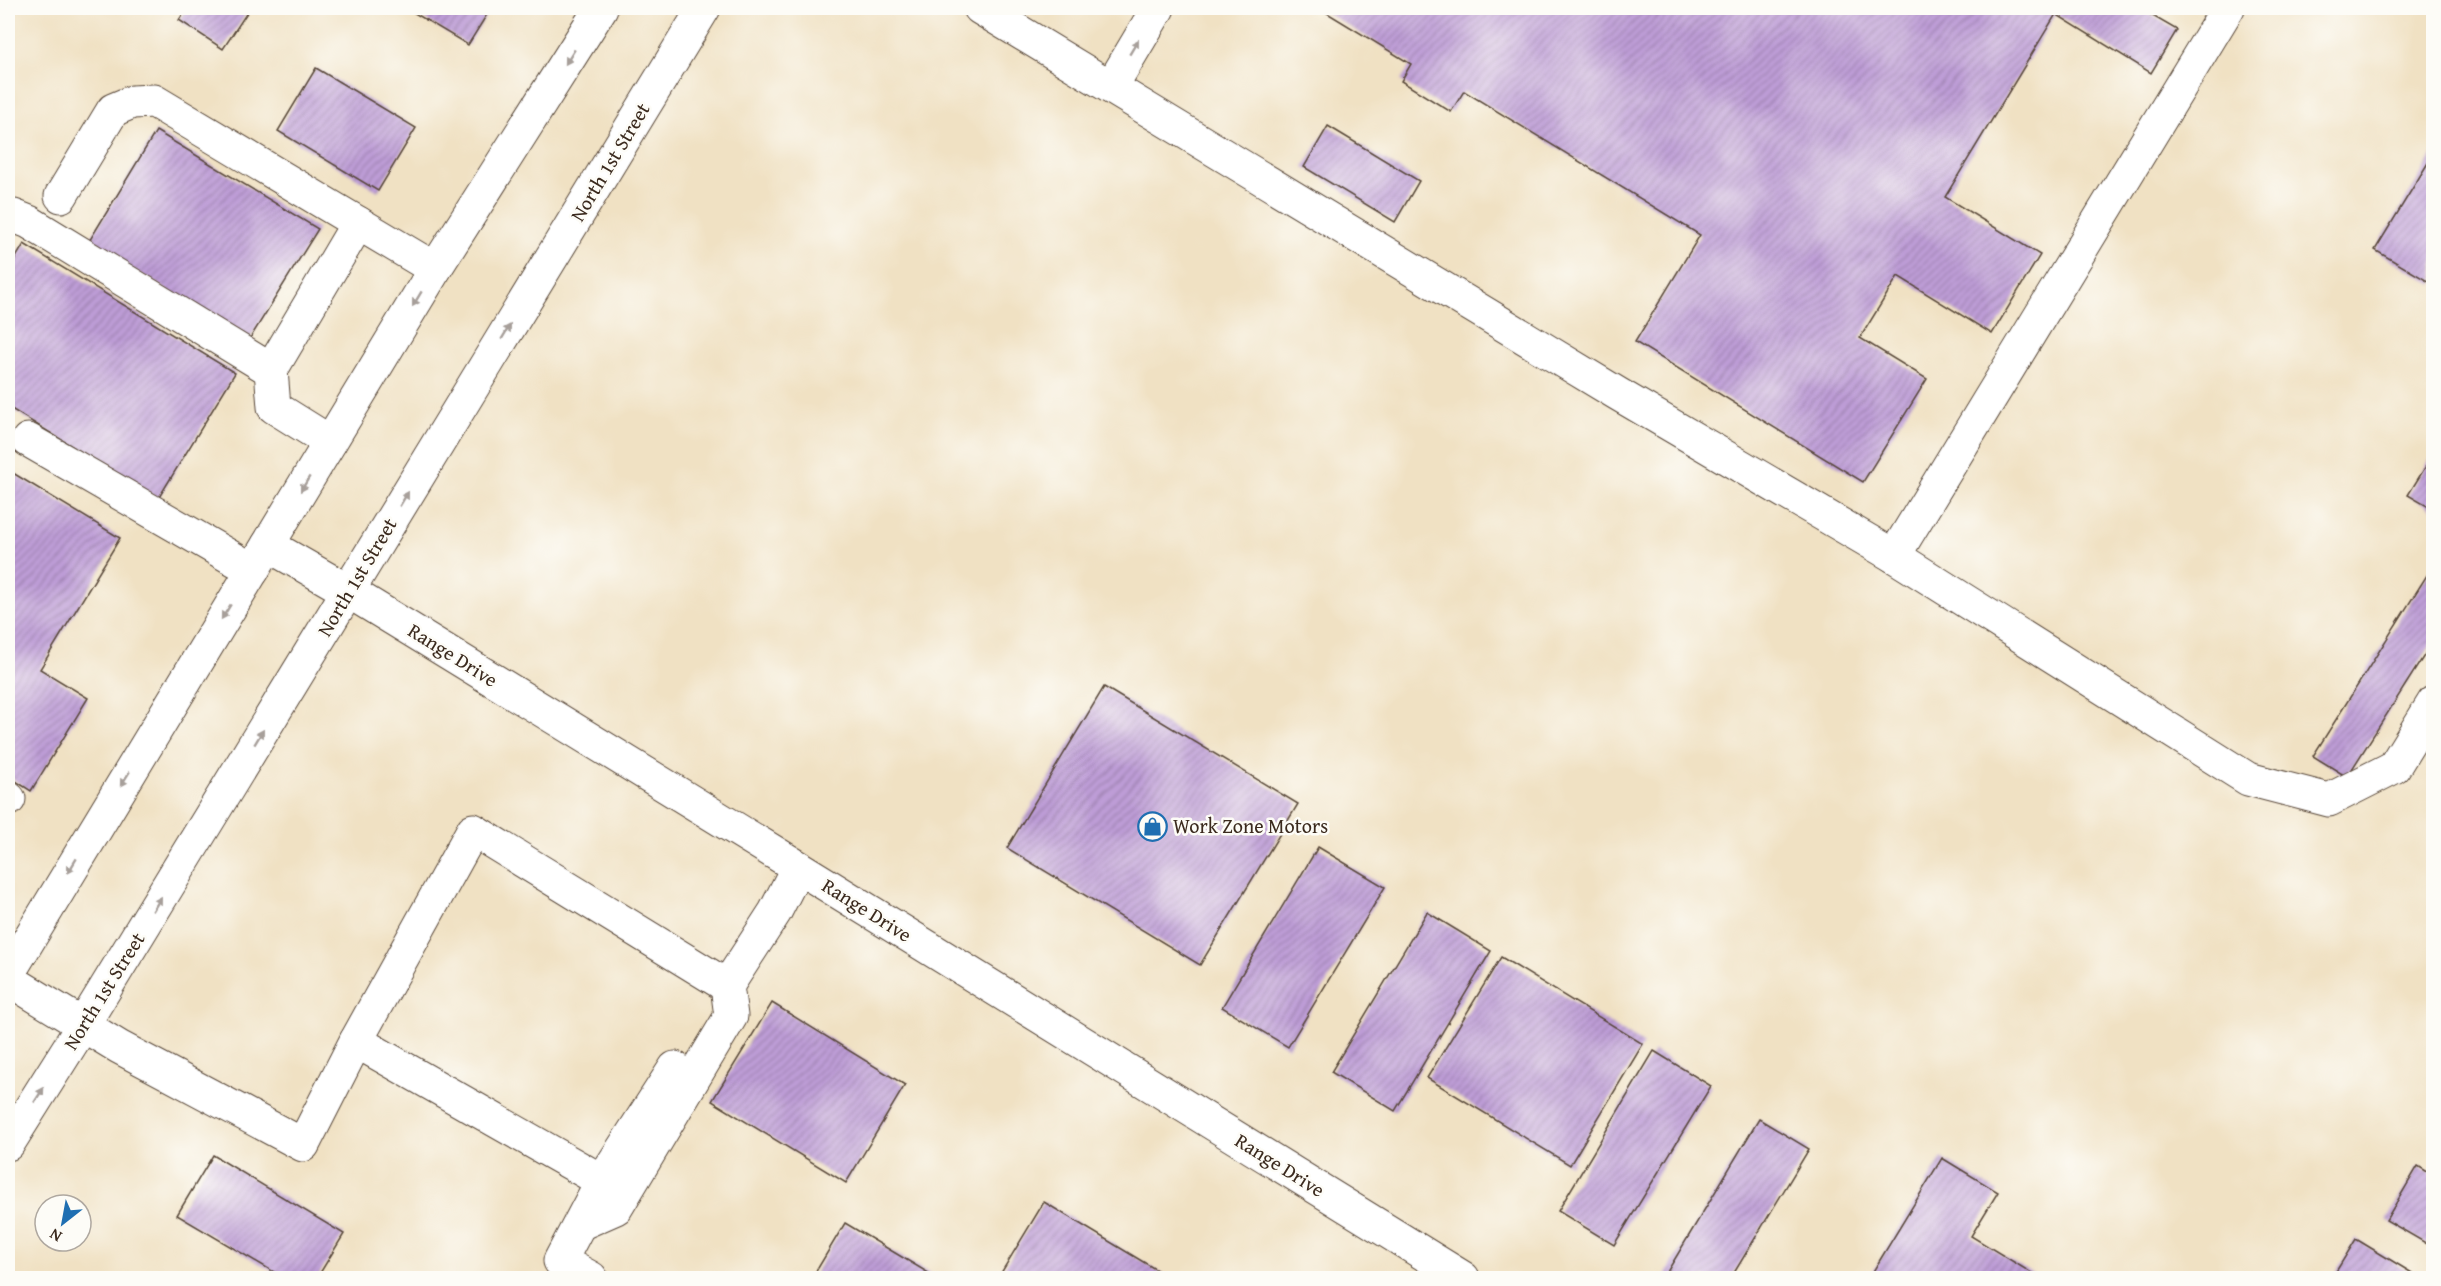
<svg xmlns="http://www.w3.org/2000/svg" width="2441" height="1286" font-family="'Gentium Book Plus',serif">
	<defs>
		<pattern id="building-hatch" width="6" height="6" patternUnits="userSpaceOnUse" patternTransform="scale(1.5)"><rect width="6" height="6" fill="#be9dd7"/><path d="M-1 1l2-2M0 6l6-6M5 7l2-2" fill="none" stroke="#9c80ae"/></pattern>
	</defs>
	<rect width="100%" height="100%" fill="#fdfcf7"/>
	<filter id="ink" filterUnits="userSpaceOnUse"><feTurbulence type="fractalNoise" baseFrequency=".0167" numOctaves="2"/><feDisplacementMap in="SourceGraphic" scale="12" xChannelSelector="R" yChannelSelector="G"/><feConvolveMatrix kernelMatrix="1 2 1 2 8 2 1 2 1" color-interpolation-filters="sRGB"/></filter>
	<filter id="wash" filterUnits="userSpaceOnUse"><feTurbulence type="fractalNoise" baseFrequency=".008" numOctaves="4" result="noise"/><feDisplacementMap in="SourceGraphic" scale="24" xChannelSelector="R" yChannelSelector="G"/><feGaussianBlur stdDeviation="1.35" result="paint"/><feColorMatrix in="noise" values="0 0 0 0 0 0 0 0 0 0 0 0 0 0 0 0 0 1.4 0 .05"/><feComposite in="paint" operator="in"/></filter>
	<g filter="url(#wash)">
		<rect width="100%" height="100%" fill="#f0e1c3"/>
		<g id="blocks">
			<g fill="url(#building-hatch)">
				<path d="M187 8H250L223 49 179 20Z"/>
				<path d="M406 8H491L468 45Z"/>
				<path d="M1319 8H2139L2177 30 2151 73 2056 14 1945 197 2040 255 1992 334 1898 276 1860 338 1927 379 1863 482 1635 342 1700 235 1464 91 1451 112 1401 81 1411 64Z"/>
				<path d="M316 68 416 128 378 191 278 131Z"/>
				<path d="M1328 126 1419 181 1395 222 1304 167Z"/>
				<path d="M156 131 318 229 249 340 88 243Z"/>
				<path d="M2434 153V285L2375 250Z"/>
				<path d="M24 244 235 373 158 499 8 407V271Z"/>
				<path d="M2434 453V510L2408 495Z"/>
				<path d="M8 470 120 538 40 669 88 698 31 791 8 776Z"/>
				<path d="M2434 564V640L2347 777 2313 756Z"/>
				<path d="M1104 687 1298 804 1200 965 1007 848Z"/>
				<path d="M1318 847 1385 887 1288 1047 1222 1007Z"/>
				<path d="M1427 912 1491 951 1395 1111 1331 1072Z"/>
				<path d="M1501 957 1643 1044 1570 1165 1427 1078Z"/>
				<path d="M772 1003 905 1085 846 1183 712 1101Z"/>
				<path d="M1654 1051 1711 1086 1614 1245 1558 1211Z"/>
				<path d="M1759 1119 1809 1149 1731 1278H1666L1664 1277Z"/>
				<path d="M213 1155 344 1234 317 1278H284L177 1215Z"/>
				<path d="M1942 1158 1998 1192 1971 1236 2040 1278H1869Z"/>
				<path d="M2418 1166 2434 1176V1248L2386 1220Z"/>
				<path d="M1044 1202 1170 1278H998Z"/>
				<path d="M845 1223 937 1278H812Z"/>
				<path d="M2356 1239 2417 1276 2415 1278H2332Z"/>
			</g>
		</g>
	</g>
	<g filter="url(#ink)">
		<use href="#blocks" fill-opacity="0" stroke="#564537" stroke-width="1.5"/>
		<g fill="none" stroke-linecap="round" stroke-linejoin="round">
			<defs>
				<g id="minor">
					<path d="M980 8 1618 394 1894 556 2248 779 2329 800 2394 767 2434 702"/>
					<path d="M1111 87 1158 8"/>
					<path d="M61 196 113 110 132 102 154 101 435 269"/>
					<path d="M8 218 14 216 29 222 271 370 274 407 330 442"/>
					<path d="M271 370 358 223"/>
					<path d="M28 440 253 570"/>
					<path d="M268 545 348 591 798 867 1463 1278"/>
					<path d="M1894 556 2228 8"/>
					<path d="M8 799H9"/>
					<path d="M83 1025 119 1047 303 1145 356 1041 602 1181 560 1261 591 1278"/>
					<path d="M356 1041 473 830 727 986 775 912 798 867"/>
					<path d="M602 1181 675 1068"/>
					<path d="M582 1223 616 1208 731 1016 727 986"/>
				</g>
				<g id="major">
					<path d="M8 974 435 269 601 8"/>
					<path d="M8 979 83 1025"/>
					<path d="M8 1144 83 1025 704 8"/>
				</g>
			</defs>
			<use href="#minor" stroke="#564537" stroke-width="35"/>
			<use href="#major" stroke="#564537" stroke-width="35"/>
			<use href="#minor" stroke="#fff" stroke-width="33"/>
			<use href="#major" stroke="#fff" stroke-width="33"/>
		</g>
		<defs><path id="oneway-solid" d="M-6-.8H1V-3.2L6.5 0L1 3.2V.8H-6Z" transform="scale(1.5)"/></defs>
		<g fill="#a79f9a">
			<use href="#oneway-solid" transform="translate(1134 47) rotate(-59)"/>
			<use href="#oneway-solid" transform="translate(570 57) rotate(122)"/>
			<use href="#oneway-solid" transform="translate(417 299) rotate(121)"/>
			<use href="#oneway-solid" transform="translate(506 332) rotate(-59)"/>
			<use href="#oneway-solid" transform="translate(305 484) rotate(121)"/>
			<use href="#oneway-solid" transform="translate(404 499) rotate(-59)"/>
			<use href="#oneway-solid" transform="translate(226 612) rotate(122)"/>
			<use href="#oneway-solid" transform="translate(259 737) rotate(-59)"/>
			<use href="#oneway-solid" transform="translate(125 779) rotate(122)"/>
			<use href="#oneway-solid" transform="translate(72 866) rotate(121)"/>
			<use href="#oneway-solid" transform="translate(157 904) rotate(-59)"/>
			<use href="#oneway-solid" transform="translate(39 1095) rotate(-57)"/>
		</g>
	</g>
	<defs>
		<symbol id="shop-ring" viewBox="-11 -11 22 22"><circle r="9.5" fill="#fdfcf7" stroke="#1f6fb2" stroke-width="1.5"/><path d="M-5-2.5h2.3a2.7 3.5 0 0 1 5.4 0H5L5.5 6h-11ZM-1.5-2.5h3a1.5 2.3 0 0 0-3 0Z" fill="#1f6fb2"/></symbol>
	</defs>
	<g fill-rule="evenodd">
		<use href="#shop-ring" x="1136" y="810" width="33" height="33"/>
	</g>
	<g text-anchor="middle" stroke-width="5" stroke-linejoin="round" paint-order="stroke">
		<g font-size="20" fill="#3b2a1e" stroke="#fdfcf7">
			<text transform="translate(610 162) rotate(-59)" y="7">North 1st Street</text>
			<text transform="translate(357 577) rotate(-59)" y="7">North 1st Street</text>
			<text transform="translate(453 655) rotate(32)" y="7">Range Drive</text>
			<text transform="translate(867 910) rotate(32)" y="7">Range Drive</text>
			<text transform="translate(104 991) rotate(-58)" y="7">North 1st Street</text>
			<text transform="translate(1280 1165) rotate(32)" y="7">Range Drive</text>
		</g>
		<g font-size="20" fill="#3b2a1e" stroke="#fdfcf7" text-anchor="start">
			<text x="1173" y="833">Work Zone Motors</text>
		</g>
	</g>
	<rect width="2441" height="1286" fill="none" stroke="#fdfcf7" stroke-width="30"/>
	<g transform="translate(63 1223) rotate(211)"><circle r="28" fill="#fdfcf7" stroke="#afa8a0" stroke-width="1.5"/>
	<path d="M0-4.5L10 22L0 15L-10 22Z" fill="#1f6fb2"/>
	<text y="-9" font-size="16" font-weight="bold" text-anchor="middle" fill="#3b2a1e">N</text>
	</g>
</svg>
